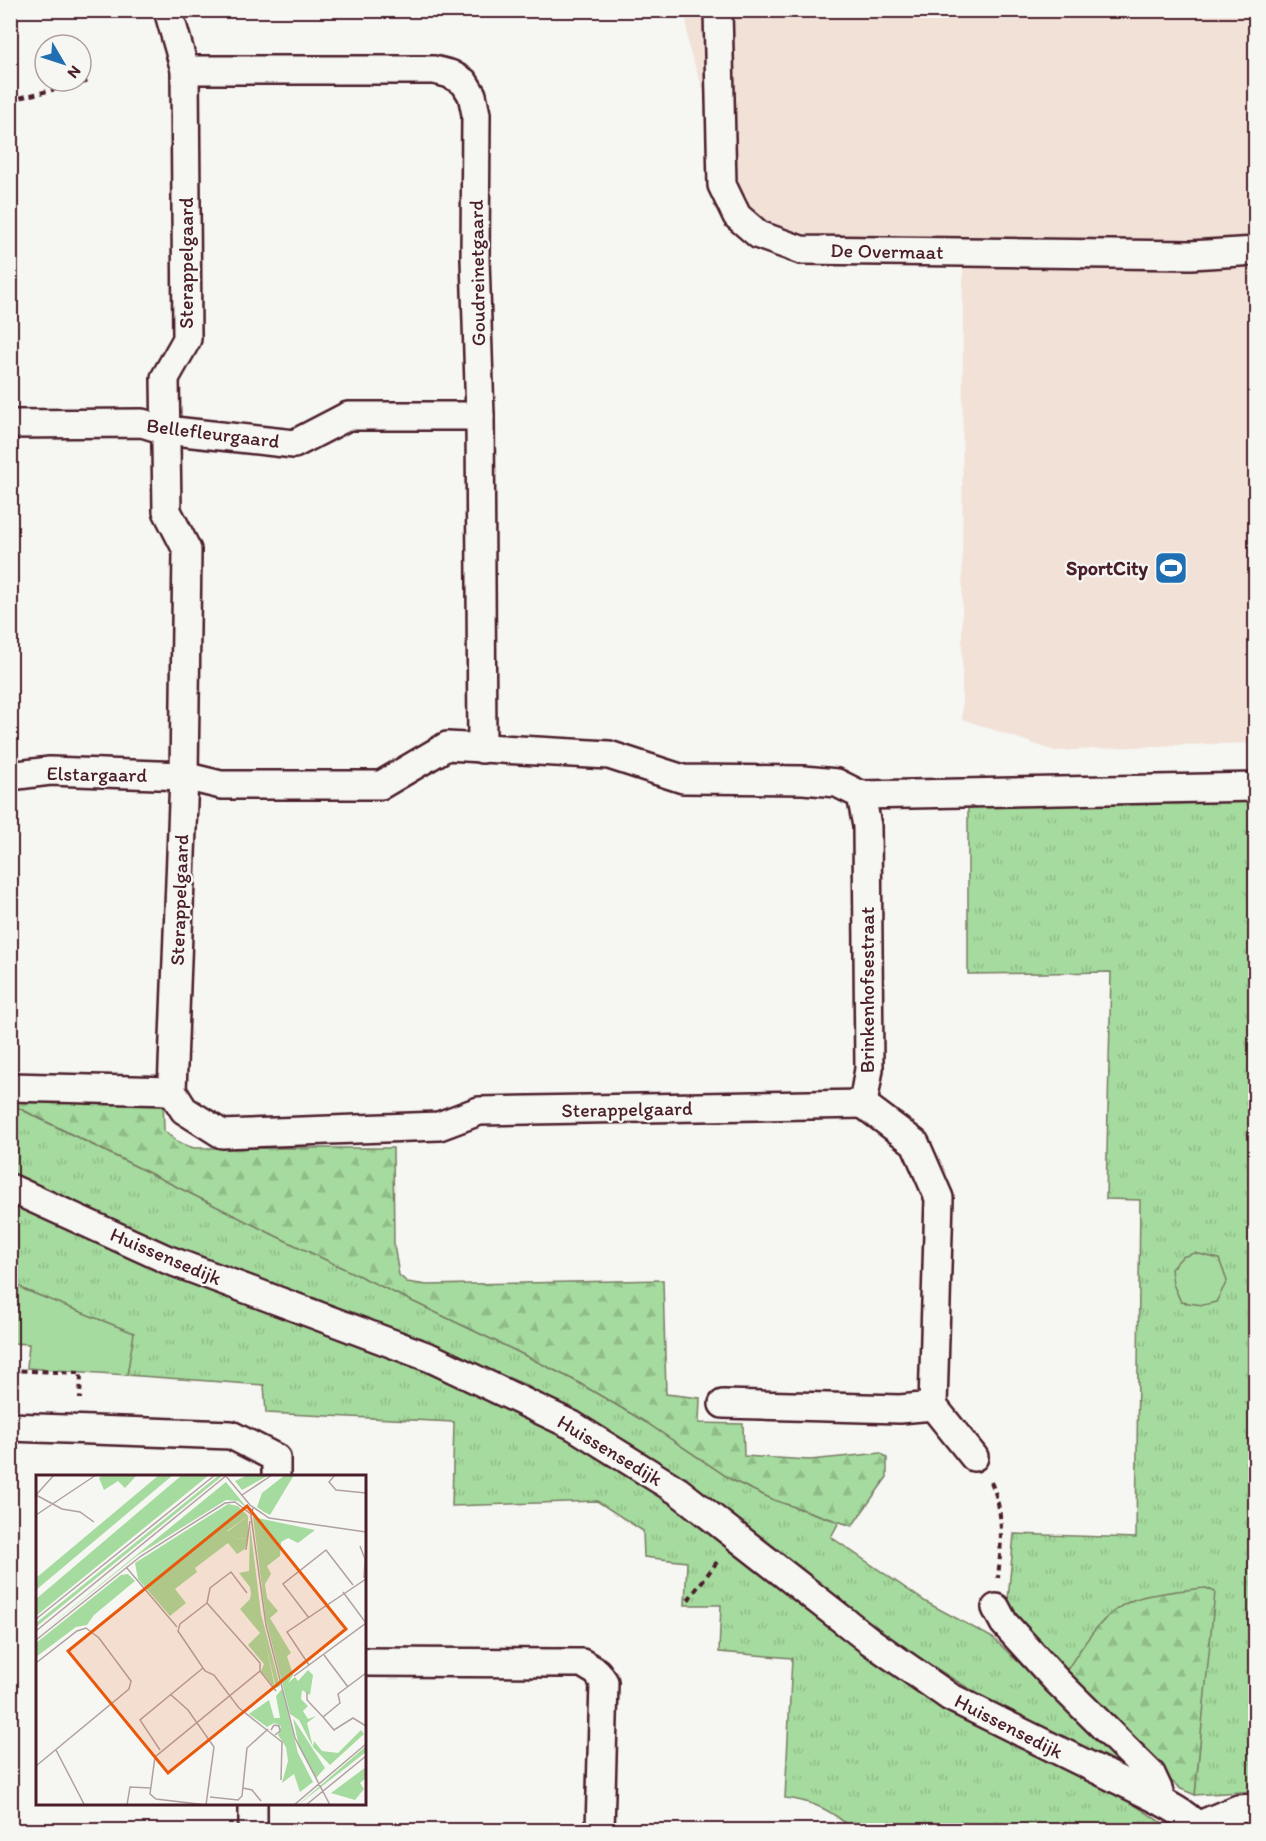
<svg xmlns="http://www.w3.org/2000/svg" width="1266" height="1841" font-family="Itim,sans-serif">
	<defs>
		<pattern id="grass-tufts" width="24" height="20" patternUnits="userSpaceOnUse" patternTransform="scale(1.5)"><rect width="24" height="20" fill="#a5db9e"/><path d="M3 7l-1-3M5 7V3M7 7l1-3M15 17l-1-3M17 17v-4M19 17l1-3" fill="none" stroke="#90bc88"/></pattern>
		<pattern id="forest-firs" width="22" height="20" patternUnits="userSpaceOnUse" patternTransform="scale(1.5)"><rect width="22" height="20" fill="#a5db9e"/><path d="M5 1l3.5 6h-7zM16 11l3.5 6h-7z" fill="#90bc88"/></pattern>
	</defs>
	<rect width="100%" height="100%" fill="#f6f6f2"/>
	<filter id="ink" filterUnits="userSpaceOnUse"><feTurbulence type="fractalNoise" baseFrequency=".0167" numOctaves="2"/><feDisplacementMap in="SourceGraphic" scale="12" xChannelSelector="R" yChannelSelector="G"/><feConvolveMatrix kernelMatrix="1 2 1 2 8 2 1 2 1" color-interpolation-filters="sRGB"/></filter>
	<g filter="url(#ink)">
		<path fill="#f1e1d7" d="M686 11H1255V743L1174 745 1055 751 962 719 963 247 752 229 688 46Z"/>
		<g fill="url(#grass-tufts)" stroke="#787d64" stroke-width="1.5">
			<path d="M1255 800V1791L1195 1795 1214 1592C1189 1595 1159 1594 1135 1600 1107 1606 1075 1658 1060 1681L1007 1611 1014 1534 1136 1538 1140 1200 1106 1199 1111 972 968 974V804Z"/>
			<path d="M10 1104 274 1235 514 1350 574 1380 647 1423 732 1480 774 1500 839 1522 831 1537 926 1602 993 1638 1132 1769 1113 1765 1006 1710 953 1679 889 1638 710 1499 621 1439 524 1384 315 1298 214 1264 110 1222 11 1173Z"/>
			<path d="M10 1203 154 1267 380 1353 460 1387 534 1421 589 1450 1164 1824 1163 1830H853C833 1811 813 1801 785 1798L792 1658 719 1652 721 1605H685L687 1562 644 1557 643 1531 597 1501 452 1506 454 1422 266 1413 264 1385 127 1375 133 1333 25 1290 11 1280Z"/>
		</g>
		<g fill="url(#forest-firs)" stroke="#787d64" stroke-width="1.5">
			<path d="M10 1095 163 1096 164 1131 179 1143 194 1148H393L394 1245 399 1275 407 1282 427 1285 663 1280 666 1394 700 1398 699 1423 743 1424 744 1456 810 1460 881 1453 887 1458V1477L852 1526 774 1500 732 1480 647 1423 574 1380 514 1350 274 1235 11 1104Z"/>
			<path d="M1206 1588 1215 1592 1195 1795 1181 1789 1159 1771 1060 1681C1079 1652 1099 1614 1133 1600 1150 1593 1186 1590 1206 1588Z"/>
		</g>
		<g fill="#a5db9e" stroke="#787d64" stroke-width="1.5">
			<path d="M1195 1253 1219 1259 1227 1281 1216 1302 1203 1305 1181 1302 1173 1284 1171 1269 1182 1257Z"/>
			<path d="M10 1280 25 1290 134 1333 127 1375 27 1368 29 1344 11 1343Z"/>
		</g>
		<g fill="none" stroke-linecap="round" stroke-linejoin="round">
			<defs>
				<g id="minor">
					<path d="M168 10 185 70 187 339 165 378 167 511 187 550 184 776 172 1091 184 1110 222 1134 439 1126 479 1111 863 1104"/>
					<path d="M718 10 722 185 737 216 759 235 801 250 1191 255 1256 251"/>
					<path d="M185 70H434L450 74 464 82 472 95 476 114 475 259 480 416 482 749"/>
					<path d="M10 424 142 423 165 430 294 444 348 416H480"/>
					<path d="M10 776 50 771 184 776 221 785H381L447 746 609 755 683 779 803 780 837 783 861 795 867 826 869 1069 863 1104"/>
					<path d="M861 795 1256 787"/>
					<path d="M10 1087 172 1091"/>
					<path d="M10 1188 166 1259 431 1358 572 1425 678 1491 870 1641 950 1697 1161 1801C1174 1809 1192 1817 1199 1830"/>
					<path d="M723 1404 900 1409 933 1406 939 1198 915 1143 863 1104"/>
					<path d="M933 1406 974 1457"/>
					<path d="M10 1427 231 1435 276 1458V1476"/>
					<path d="M996 1608 1004 1623 1056 1680 1151 1774 1158 1789 1161 1801"/>
					<path d="M364 1662 582 1663 597 1672 604 1682 600 1830"/>
					<path d="M1197 1826 1238 1809 1256 1808"/>
					<path d="M253 1830V1804"/>
				</g>
			</defs>
			<use href="#minor" stroke="#4a1f2b" stroke-width="32"/>
			<g stroke="#4a1f2b" stroke-width="4" stroke-dasharray="6 4.5" stroke-linecap="butt">
				<path d="M10 100 90 81"/>
				<path d="M10 1370 81 1373 80 1399"/>
				<path d="M991 1482C1005 1513 1001 1545 998 1578"/>
				<path d="M688 1600 717 1562"/>
			</g>
			<use href="#minor" stroke="#f6f6f2" stroke-width="27"/>
		</g>
	</g>
	<defs>
		<symbol id="stadium-square" viewBox="-11 -11 22 22"><rect x="-9" y="-9" width="18" height="18" rx="4" fill="#1f6fb2" stroke="#f6f6f2"/><path d="M0-5a6.5 5 0 1 0 0 10a6.5 5 0 1 0 0-10ZM-3.5-1.8h7v3.6h-7Z" fill="#fff"/></symbol>
	</defs>
	<g fill-rule="evenodd">
		<use href="#stadium-square" x="1152" y="549" width="38" height="38"/>
	</g>
	<g text-anchor="middle" stroke-width="4.5" stroke-linejoin="round" paint-order="stroke">
		<g font-size="20" fill="#4a1f2b" stroke="#f6f6f2">
			<text transform="translate(887 251) rotate(1)" y="7">De Overmaat</text>
			<text transform="translate(186 263) rotate(-90)" y="7">Sterappelgaard</text>
			<text transform="translate(477 273) rotate(-91)" y="7">Goudreinetgaard</text>
			<text transform="translate(213 433) rotate(7)" y="7">Bellefleurgaard</text>
			<text transform="translate(97 774) rotate(1)" y="7">Elstargaard</text>
			<text transform="translate(179 900) rotate(-88)" y="7">Sterappelgaard</text>
			<text transform="translate(867 990) rotate(-90)" y="7">Brinkenhofsestraat</text>
			<text transform="translate(627 1109) rotate(-1)" y="7">Sterappelgaard</text>
			<text transform="translate(166 1256) rotate(23)" y="7">Huissensedijk</text>
			<text transform="translate(610 1450) rotate(31)" y="7">Huissensedijk</text>
			<text transform="translate(1009 1726) rotate(27)" y="7">Huissensedijk</text>
		</g>
		<g font-size="20" font-weight="bold" fill="#4a1f2b" stroke="#f6f6f2" text-anchor="end">
			<text x="1148" y="575">SportCity</text>
		</g>
	</g>
	<g transform="translate(36 1475)">
		<rect width="330" height="330" fill="#f6f6f2"/>
		<path d="M67 0H101L89 13 82 6 68 15 63 3ZM123 0H137L0 115V103ZM146 0H173L0 141V124ZM183 0 185 2 0 152V148ZM249 0H258L234 40 228 37 221 32 226 18ZM190 7 213 35 202 26 190 25 102 80 0 162ZM192 29 202 31 212 41 191 56 198 63 212 64 209 74 201 79 192 68 159 93 161 97 139 114 150 128 134 141 102 104 99 88ZM217 42 279 55 262 68 252 63 245 67 244 81 231 91 235 99 229 109 231 123 242 136 234 143 255 178 251 181 257 200 252 208 259 202 262 206 272 195 277 200 274 220 266 215 265 224 272 231 267 236 272 244 280 241 271 248 277 272 263 245 254 239 230 145ZM214 50 225 139 244 211 240 213 213 97ZM92 99 99 106 58 140 51 150 40 152 0 182V168L85 100ZM246 214 262 278 277 307 264 317 258 299 246 308 252 286 250 272 242 260 245 251 238 248 231 252 213 239 233 225 238 243H244L240 221ZM257 243 289 293 280 303 263 272ZM330 271V277L262 330Z" fill="#a5db9e"/>
		<path d="M212 0H233L206 15 199 6ZM212 41V64L198 63 191 57ZM213 96 218 111 239 213 225 196 228 189 212 170 224 158 204 134 214 124 215 119 214 112 203 98ZM325 255 328 259 294 290 277 272 278 266 286 276 302 278ZM330 292V303L324 308 328 314 319 325 295 318Z" fill="#a5db9e"/>
		<path fill="none" stroke="#b1a0a2" stroke-width="1.5" d="M18 0 0 20 26 34 44 37 58 47M189 0 214 30 233 43 330 57M299 0 293 7 300 15 330 18M206 20 236 0M217 33 215 41 230 150 259 263 294 330M0 40 60 0M324 71 329 84 328 103M210 75 214 46M90 92 141 152M171 128 144 149 142 156 169 196 178 200 203 233 246 267 245 305M171 128 224 188V196M171 128 174 113 195 97 211 118M273 143 247 109 290 75 317 110M0 144 179 0M0 156 191 0M0 165 105 81 189 28 199 27 215 39M288 180 312 212M0 188 41 156 50 153 63 163 95 206 93 214 0 291M273 190 251 157 330 104M224 196 240 216M258 201 330 148 307 117M271 217V225L287 242 304 228 302 219 330 198M134 219 152 235 178 272 170 330M287 242 298 255 317 243 330 251M235 255 238 250 243 251 244 256 239 260M20 275 48 329M124 275 104 245 167 193M207 313 216 315 225 326M174 322 202 325 206 321 211 273 232 254M91 330 94 312 115 313M171 330 120 324 114 319 119 282 224 196M258 330 330 269M270 330 330 281"/>
		<path fill="#e8590c" fill-opacity="0.15" stroke="#e8590c" stroke-width="3" d="M211 31 310 154 132 298 32 176Z"/>
		<rect width="330" height="330" fill="none" stroke="#4a1f2b" stroke-width="3"/>
	</g>
	<rect width="1266" height="1841" fill="none" stroke="#f6f6f2" stroke-width="36"/>
	<rect x="18" y="18" width="1230" height="1805" fill="none" stroke="#4a1f2b" stroke-width="2" filter="url(#ink)"/>
	<g transform="translate(63 63) rotate(129)"><circle r="28" fill="#f6f6f2" stroke="#b1a0a2" stroke-width="1.5"/>
	<path d="M0-4.5L10 22L0 15L-10 22Z" fill="#1f6fb2"/>
	<text y="-9" font-size="16" font-weight="bold" text-anchor="middle" fill="#4a1f2b">N</text>
	</g>
</svg>
